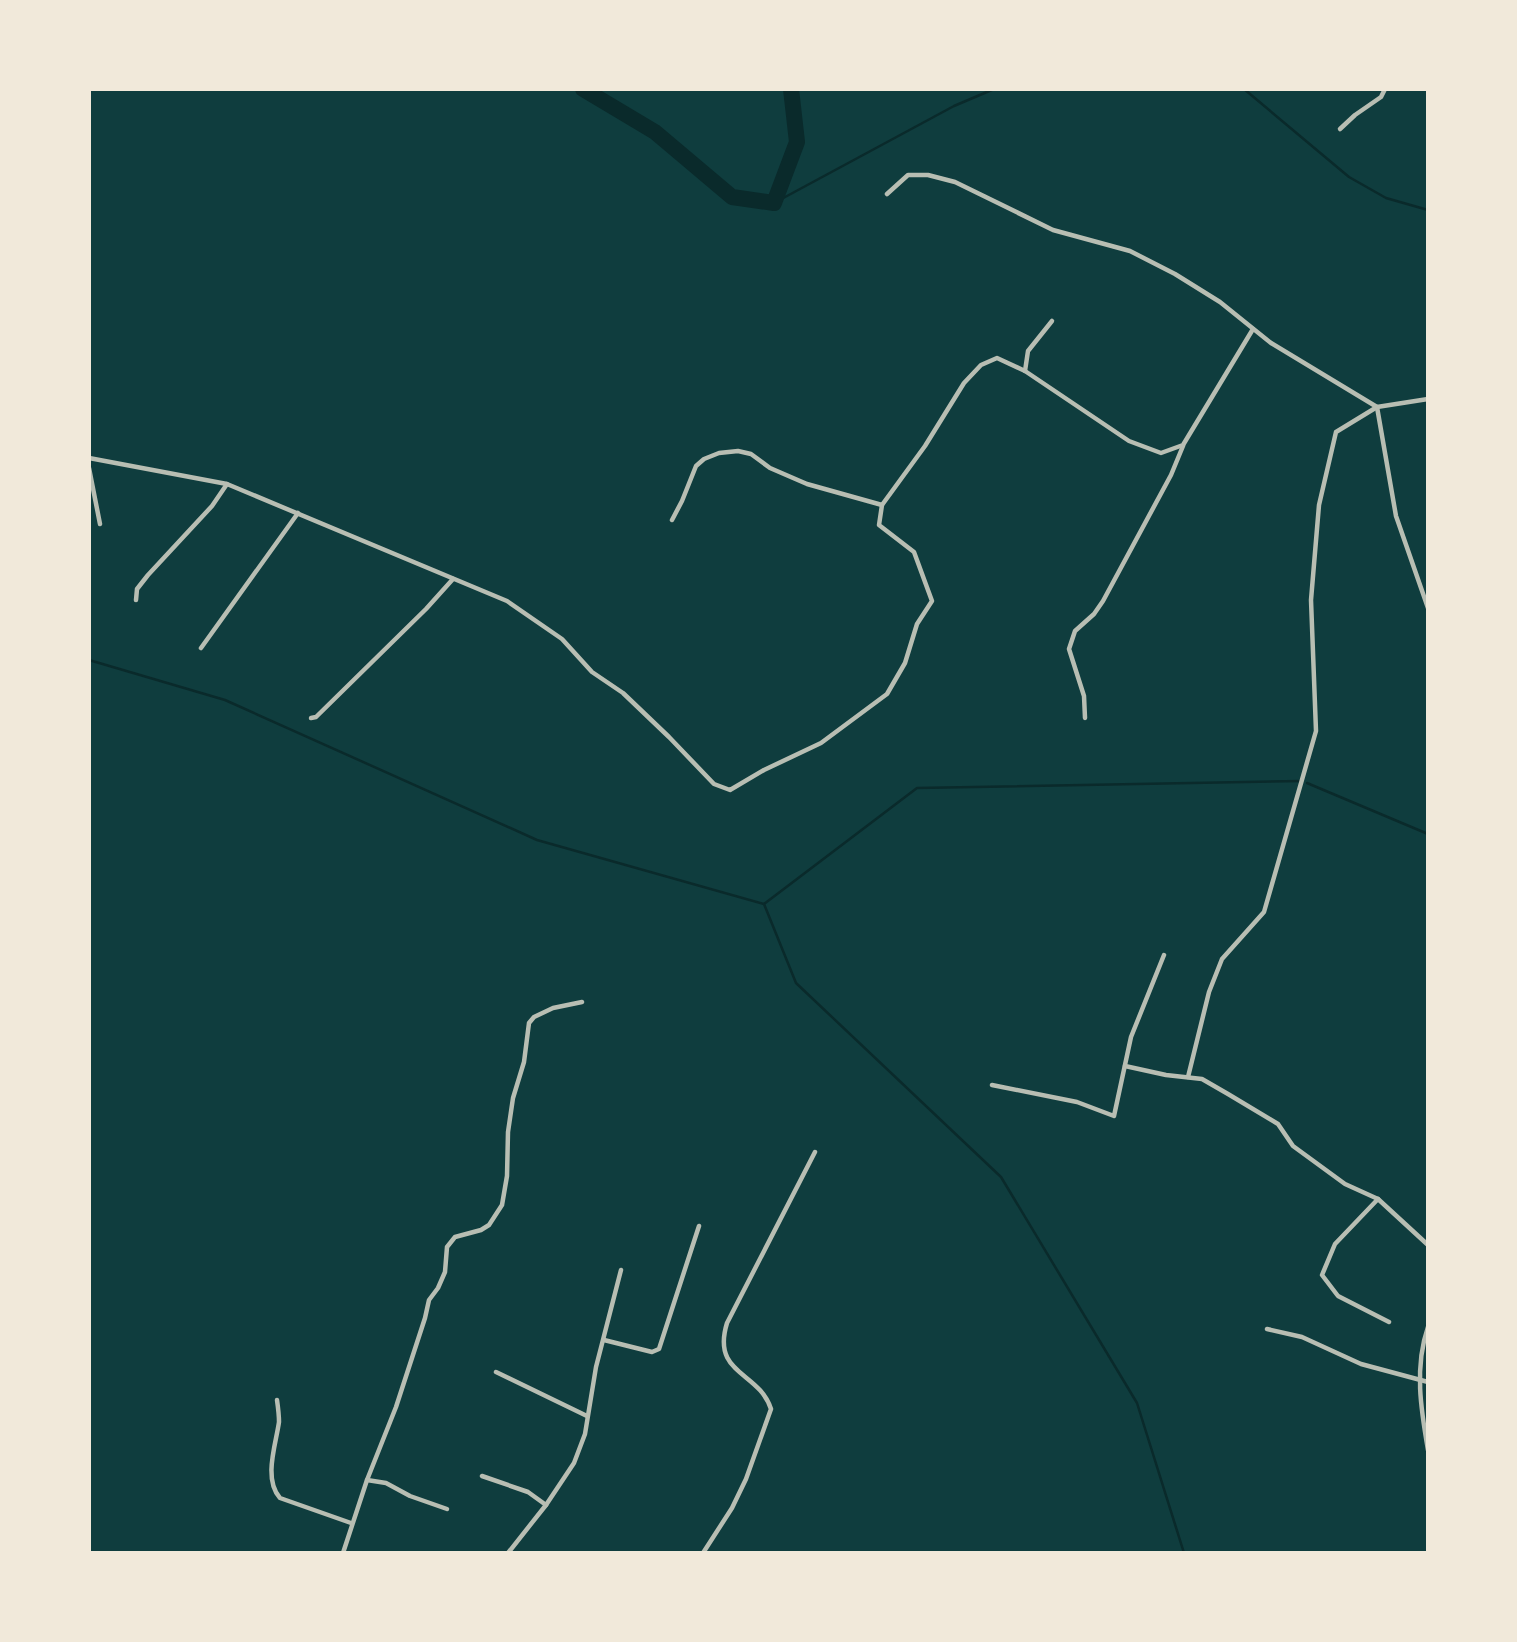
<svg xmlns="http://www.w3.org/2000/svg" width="1517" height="1642" font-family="Manrope,sans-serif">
	<rect width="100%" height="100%" fill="#0f3d3e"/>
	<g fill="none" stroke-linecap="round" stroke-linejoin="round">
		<g stroke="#0a2a2b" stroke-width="2.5">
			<path d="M1244 89 1349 177 1386 198 1428 210"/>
			<path d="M774 203 954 106 994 89"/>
			<path d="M89 660 225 700 537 840 764 904 917 788 1301 781"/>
			<path d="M1307 783 1428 834"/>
			<path d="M764 904 796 983 1001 1177 1137 1403 1184 1553"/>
		</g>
		<path stroke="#0a2a2b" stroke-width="16" d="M583 89 655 132 732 197 774 203 797 142 791 89"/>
		<g stroke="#b8beb3" stroke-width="4.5">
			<path d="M1340 129 1355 115 1381 97 1385 89"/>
			<path d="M887 194 908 175H928L955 182 1053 230 1130 251 1175 274 1220 302 1271 343 1377 407 1396 516 1428 608"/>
			<path d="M1025 371 1028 351 1052 321"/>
			<path d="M89 458 227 484 507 601 562 639 592 672 623 693 669 737 714 784 730 790 764 770 821 743 887 694 905 663 917 624 932 601 914 552 879 525 882 505 925 446 964 383 981 365 997 358 1025 371 1129 441 1161 453 1183 445 1253 329"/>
			<path d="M89 468 100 524"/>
			<path d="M672 520 682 501 696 466 704 459 719 453 738 451 751 454 770 468 807 484 882 505"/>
			<path d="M136 600 137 589 148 575 212 506 227 484"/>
			<path d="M201 648 298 513"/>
			<path d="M311 718 316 717 426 609 453 579"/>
			<path d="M1085 718 1084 696 1069 649 1075 631 1094 614 1103 601 1171 475 1183 446"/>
			<path d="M1125 1066 1166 1075 1202 1079 1228 1094 1278 1124 1293 1146 1345 1184 1378 1199 1428 1245"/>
			<path d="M1188 1077 1209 992 1222 959 1264 912 1316 731 1311 600 1319 505 1336 432 1377 407 1428 399"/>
			<path d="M992 1085 1077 1102 1114 1116 1131 1037 1164 955"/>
			<path d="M1378 1199 1335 1244 1322 1275 1338 1296 1389 1322"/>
			<path d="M1428 1327C1414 1367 1421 1410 1428 1450"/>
			<path d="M1267 1329 1302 1337 1361 1364 1428 1382"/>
			<path d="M604 1340 652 1352 659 1349 699 1226"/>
			<path d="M496 1372 587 1416"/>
			<path d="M277 1400C278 1407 279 1415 279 1422 276 1444 263 1479 280 1498L351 1523"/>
			<path d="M482 1476 528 1492 546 1505"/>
			<path d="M367 1480 386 1483 410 1496 447 1509"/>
			<path d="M343 1553 367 1480 396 1407 425 1318 429 1300 438 1288 445 1272 447 1247 455 1237 481 1230 489 1225 502 1205 507 1176 508 1132 513 1098 524 1062 529 1023 534 1017 553 1008 582 1002"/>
			<path d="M508 1553 546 1505 574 1463 585 1434 596 1367 621 1270"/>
			<path d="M703 1553 732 1508 746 1479 771 1409C759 1371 711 1375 727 1323L815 1152"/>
		</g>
	</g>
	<rect width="1517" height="1642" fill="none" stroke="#f1e9da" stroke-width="182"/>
</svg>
